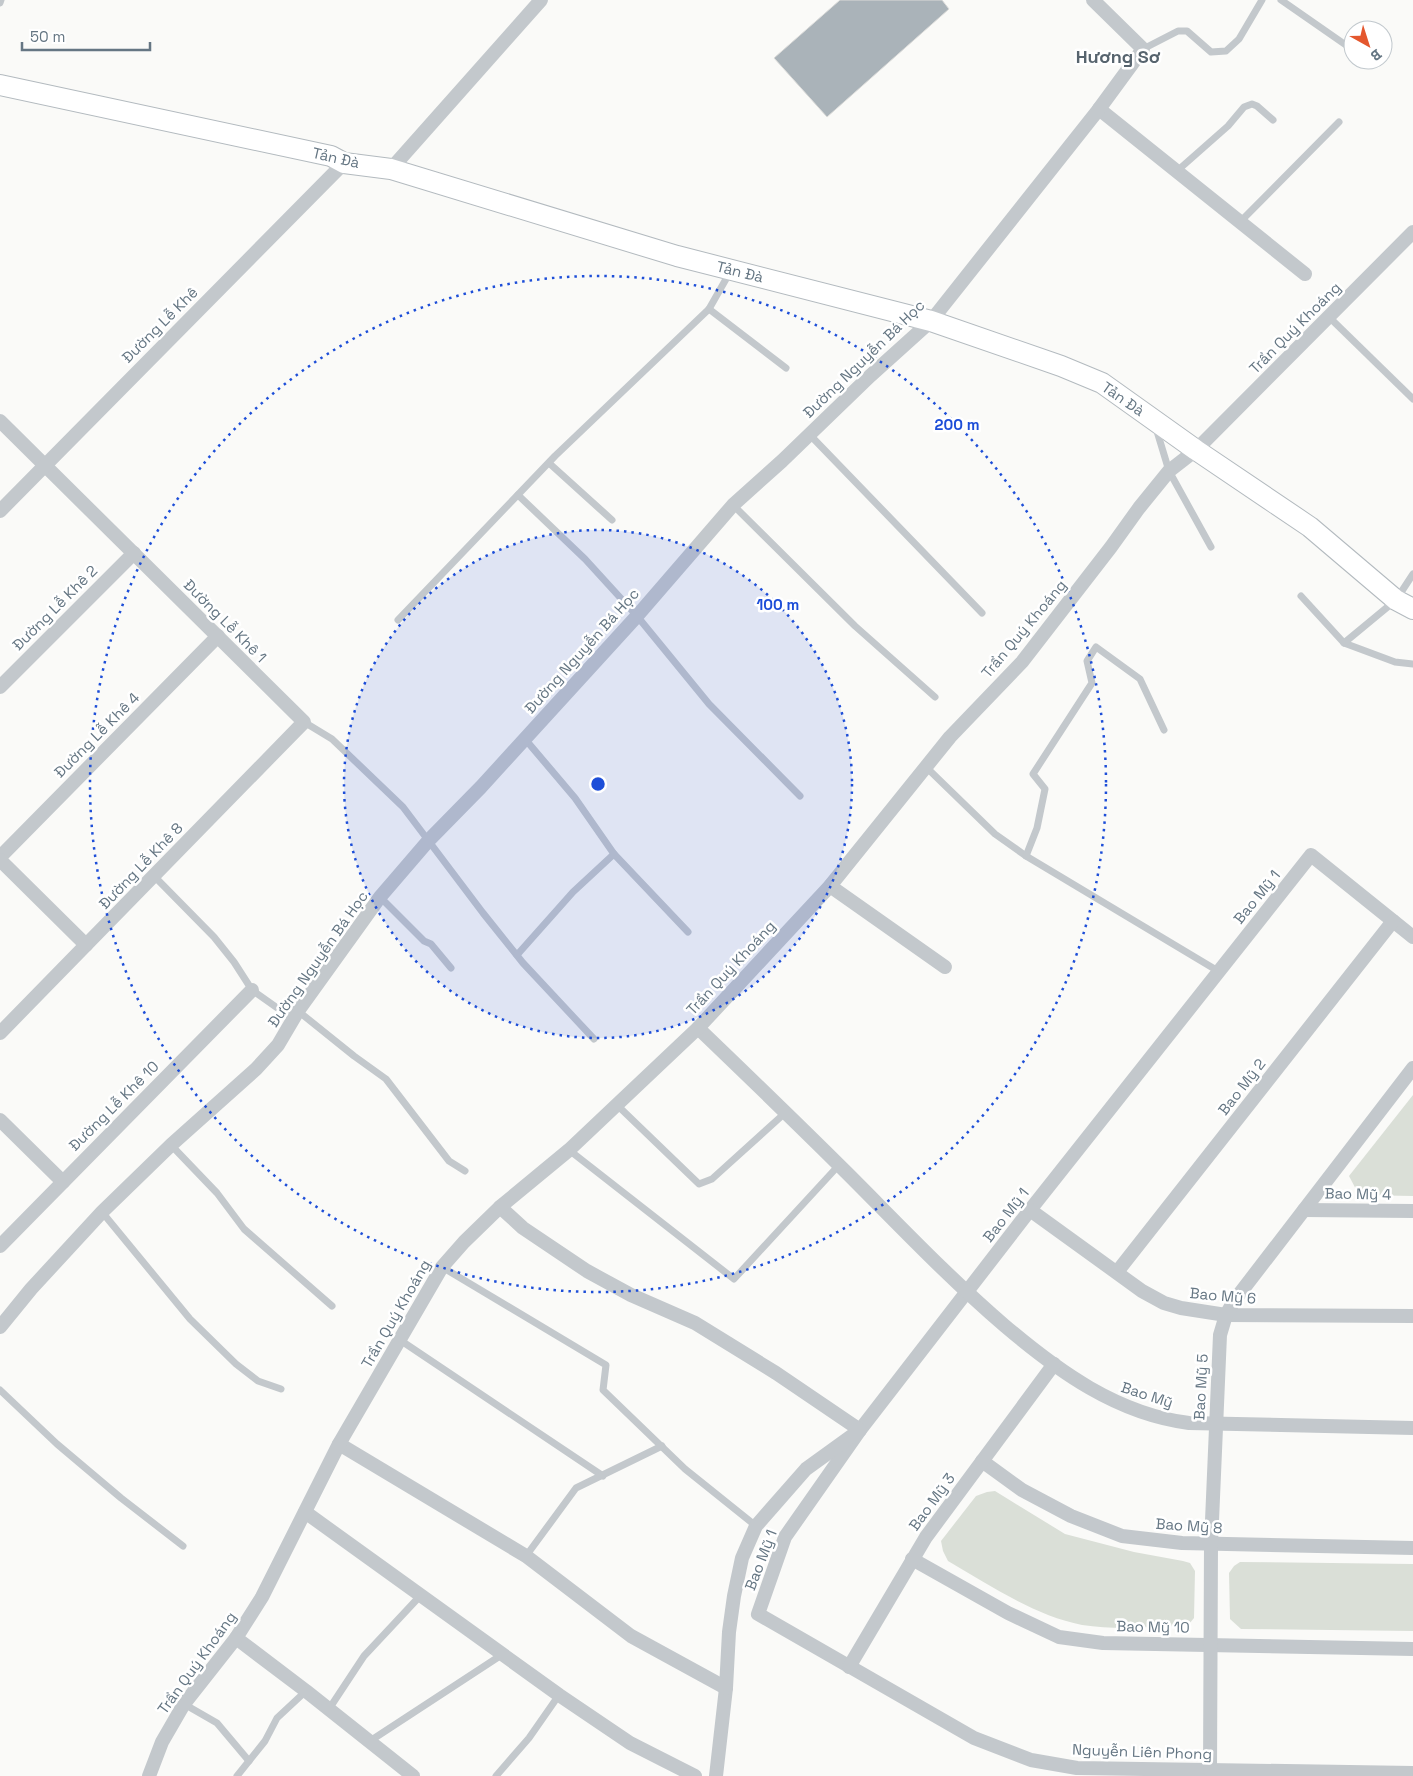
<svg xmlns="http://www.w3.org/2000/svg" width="1413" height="1776" font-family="'Space Grotesk',sans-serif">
	<rect width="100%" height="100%" fill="#fafaf8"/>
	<g fill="#dadfd7">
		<path d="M1413 1095V1196L1359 1195 1349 1176Z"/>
		<path d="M995 1491 1065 1534 1134 1552 1183 1561 1190 1563 1195 1571 1194 1618 1189 1624 1182 1626C1149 1627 1115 1630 1082 1625 1035 1616 989 1585 948 1561L943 1551 941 1541 976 1496 987 1492Z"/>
		<path d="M1240 1562 1413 1564V1631L1241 1629 1230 1619 1229 1573 1234 1566Z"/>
	</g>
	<path fill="#aab3b9" stroke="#dcdcda" d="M840 0H942L949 9 827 117 774 58Z"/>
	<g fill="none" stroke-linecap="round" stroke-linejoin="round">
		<defs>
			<path id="secondary" d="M0 85 331 156 344 163 391 169 677 256 931 321 1061 366 1102 383 1196 450 1310 527 1396 600 1413 609"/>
		</defs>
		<use href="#secondary" stroke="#b3babf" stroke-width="22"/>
		<g stroke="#c3c8cc" stroke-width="7">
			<path d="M1281 0 1353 50"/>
			<path d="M0 3 1 0"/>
			<path d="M1143 49 1178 31H1187L1211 52 1226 51 1239 39 1262 0"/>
			<path d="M1177 171 1228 126 1244 107 1252 104 1257 106 1273 120"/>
			<path d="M1240 222 1339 122"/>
			<path d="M709 309 786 368"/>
			<path d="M1329 317 1413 399"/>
			<path d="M1156 428 1169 471 1211 547"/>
			<path d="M809 434 982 613"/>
			<path d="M549 463 612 520"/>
			<path d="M518 495 585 559 637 616 709 704 800 796"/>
			<path d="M733 505 855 626 935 697"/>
			<path d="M1301 596 1344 643 1395 662 1413 664"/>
			<path d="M398 620 555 456 709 309 730 272"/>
			<path d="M1344 643 1396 600 1413 574"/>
			<path d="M304 722 332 739 403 807 483 913 523 963 594 1039"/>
			<path d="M525 739 575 798 614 854 688 932"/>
			<path d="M926 767 995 834 1026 856 1218 971"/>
			<path d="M1026 856 1037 828 1045 789 1033 774 1092 683 1087 661 1096 647 1140 679 1164 730"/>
			<path d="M154 876 214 937 234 962 252 990 293 1019"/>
			<path d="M380 897 424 941 431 944 451 968"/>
			<path d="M517 955 573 892 614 854"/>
			<path d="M298 1011 354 1056 386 1079 449 1161 465 1171"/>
			<path d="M617 1105 699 1184 712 1179 785 1113"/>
			<path d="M171 1145 217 1193 244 1229 332 1306"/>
			<path d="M569 1150 734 1279 839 1165"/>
			<path d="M102 1212 190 1319 236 1364 258 1381 281 1389"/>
			<path d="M442 1267 606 1365 603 1390 685 1469 756 1526"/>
			<path d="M400 1340 603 1476"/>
			<path d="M0 1390 57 1444 121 1498 183 1546"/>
			<path d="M526 1556 576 1488 662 1446"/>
			<path d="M184 1704 217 1723 249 1761"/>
			<path d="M329 1709 364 1656 421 1595"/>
			<path d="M370 1741 503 1654"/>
			<path d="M237 1776 265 1741 277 1718 306 1691"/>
			<path d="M496 1776 529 1738 559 1695"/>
		</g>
		<g stroke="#c3c8cc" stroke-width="14">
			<path d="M1099 109 1305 274"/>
			<path d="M391 169 541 0"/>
			<path d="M0 421 304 722 0 1033"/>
			<path d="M0 511 344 163"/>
			<path d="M0 687 134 553"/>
			<path d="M0 857 218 636"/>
			<path d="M0 860 86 945"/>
			<path d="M830 886 945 967"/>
			<path d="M1413 937 1311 855 1030 1210 860 1430 785 1537 758 1614 974 1738 1031 1760 1077 1768 1413 1773"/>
			<path d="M698 1028C748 1076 798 1124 847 1173 899 1225 949 1278 1005 1326 1058 1371 1117 1414 1189 1423L1413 1428"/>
			<path d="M0 1120 63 1182"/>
			<path d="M500 1207 523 1228 587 1271 631 1295 695 1323 776 1373 860 1430 806 1469 756 1526 742 1558 734 1596 729 1632 726 1688 716 1776"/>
			<path d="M1030 1210 1142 1291 1164 1303 1181 1308 1226 1315 1413 1316"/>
			<path d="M1304 1210 1413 1211"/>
			<path d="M0 1246 252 990"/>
			<path d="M1117 1272 1393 921"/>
			<path d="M0 1327 31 1289 102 1212 171 1145 256 1069 278 1045 298 1011 380 897 429 840 481 787 637 616 733 505 782 461 870 376 931 321 1099 109 1143 49 1093 0"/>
			<path d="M339 1444 526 1556 631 1636 726 1688"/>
			<path d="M982 1461 1022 1490 1071 1516 1122 1536 1182 1543 1413 1548"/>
			<path d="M305 1512 559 1695 630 1743 695 1776"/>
			<path d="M912 1559 1008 1613 1059 1637 1103 1643 1413 1649"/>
			<path d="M236 1638 306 1691 413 1776"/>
			<path d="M849 1667 926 1537 1054 1364"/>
			<path d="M1210 1770 1211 1544 1220 1335 1226 1315 1234 1301 1413 1068"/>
			<path d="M149 1776 162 1742 184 1704 236 1638 262 1597 339 1444 442 1267 464 1242 500 1207 569 1150 698 1028 830 886 950 737 1022 662 1111 547 1139 508 1169 471 1196 450 1413 232"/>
		</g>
		<use href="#secondary" stroke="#fff" stroke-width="20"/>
	</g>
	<circle cx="598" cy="784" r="254" fill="#1d4ed8" fill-opacity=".12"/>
	<g fill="none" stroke="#1d4ed8" stroke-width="2.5" stroke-dasharray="2.5 5">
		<circle cx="598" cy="784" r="254"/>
		<circle cx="598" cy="784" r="508"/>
	</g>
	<g text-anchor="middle" stroke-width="5" stroke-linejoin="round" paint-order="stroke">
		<g font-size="15" fill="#657683" stroke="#fff">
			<text transform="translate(336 158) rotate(13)" y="5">Tản Đà</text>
			<text transform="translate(740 272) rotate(14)" y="5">Tản Đà</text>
			<text transform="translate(160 325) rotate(-45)" y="5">Đường Lễ Khê</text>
			<text transform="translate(1295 328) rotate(-45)" y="5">Trần Quý Khoáng</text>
			<text transform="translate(864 359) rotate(-44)" y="5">Đường Nguyễn Bá Học</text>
			<text transform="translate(1123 399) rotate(35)" y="5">Tản Đà</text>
			<text transform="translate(55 608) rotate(-45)" y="5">Đường Lễ Khê 2</text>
			<text transform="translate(225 621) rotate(45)" y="5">Đường Lễ Khê 1</text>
			<text transform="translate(1024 629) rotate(-50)" y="5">Trần Quý Khoáng</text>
			<text transform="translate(582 651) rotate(-48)" y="5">Đường Nguyễn Bá Học</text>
			<text transform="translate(97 735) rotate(-45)" y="5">Đường Lễ Khê 4</text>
			<text transform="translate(141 866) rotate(-46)" y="5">Đường Lễ Khê 8</text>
			<text transform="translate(1257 897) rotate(-51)" y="5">Bao Mỹ 1</text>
			<text transform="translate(318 959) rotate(-55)" y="5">Đường Nguyễn Bá Học</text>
			<text transform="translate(731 968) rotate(-47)" y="5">Trần Quý Khoáng</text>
			<text transform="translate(1242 1087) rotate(-52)" y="5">Bao Mỹ 2</text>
			<text transform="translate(114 1106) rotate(-45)" y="5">Đường Lễ Khê 10</text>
			<text transform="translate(1358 1194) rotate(1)" y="5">Bao Mỹ 4</text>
			<text transform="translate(1006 1215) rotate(-52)" y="5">Bao Mỹ 1</text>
			<text transform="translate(1223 1296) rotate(5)" y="5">Bao Mỹ 6</text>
			<text transform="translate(396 1314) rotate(-60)" y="5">Trần Quý Khoáng</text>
			<text transform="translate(1201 1387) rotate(-87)" y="5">Bao Mỹ 5</text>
			<text transform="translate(1147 1395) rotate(18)" y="5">Bao Mỹ</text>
			<text transform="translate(932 1502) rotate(-54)" y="5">Bao Mỹ 3</text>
			<text transform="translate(1189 1526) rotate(4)" y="5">Bao Mỹ 8</text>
			<text transform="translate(761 1560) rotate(-69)" y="5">Bao Mỹ 1</text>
			<text transform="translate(1153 1627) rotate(1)" y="5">Bao Mỹ 10</text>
			<text transform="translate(197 1663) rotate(-54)" y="5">Trần Quý Khoáng</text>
			<text transform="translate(1142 1752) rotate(2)" y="5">Nguyễn Liên Phong</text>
		</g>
		<g font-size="18" font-weight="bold" fill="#57646e" stroke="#fff">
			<text x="1118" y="63">Hương Sơ</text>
		</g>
	</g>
	<circle cx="598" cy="784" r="8" fill="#1d4ed8" stroke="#fff" stroke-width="2.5"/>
	<g font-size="15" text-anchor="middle" font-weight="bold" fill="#1d4ed8" stroke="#fff" stroke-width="5" stroke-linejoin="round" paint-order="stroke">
		<text x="957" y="430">200 m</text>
		<text x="778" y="610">100 m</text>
	</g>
	<g transform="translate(1368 45) rotate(141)"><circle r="24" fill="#ffffff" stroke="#c1c8cd"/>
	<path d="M0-4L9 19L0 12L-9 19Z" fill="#e4572e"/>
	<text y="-8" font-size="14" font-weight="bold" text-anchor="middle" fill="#657683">B</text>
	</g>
	<path d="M22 42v8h128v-8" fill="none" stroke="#657683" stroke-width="2.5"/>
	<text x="30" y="42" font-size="15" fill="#657683" stroke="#ffffff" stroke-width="4" paint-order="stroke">50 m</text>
</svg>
